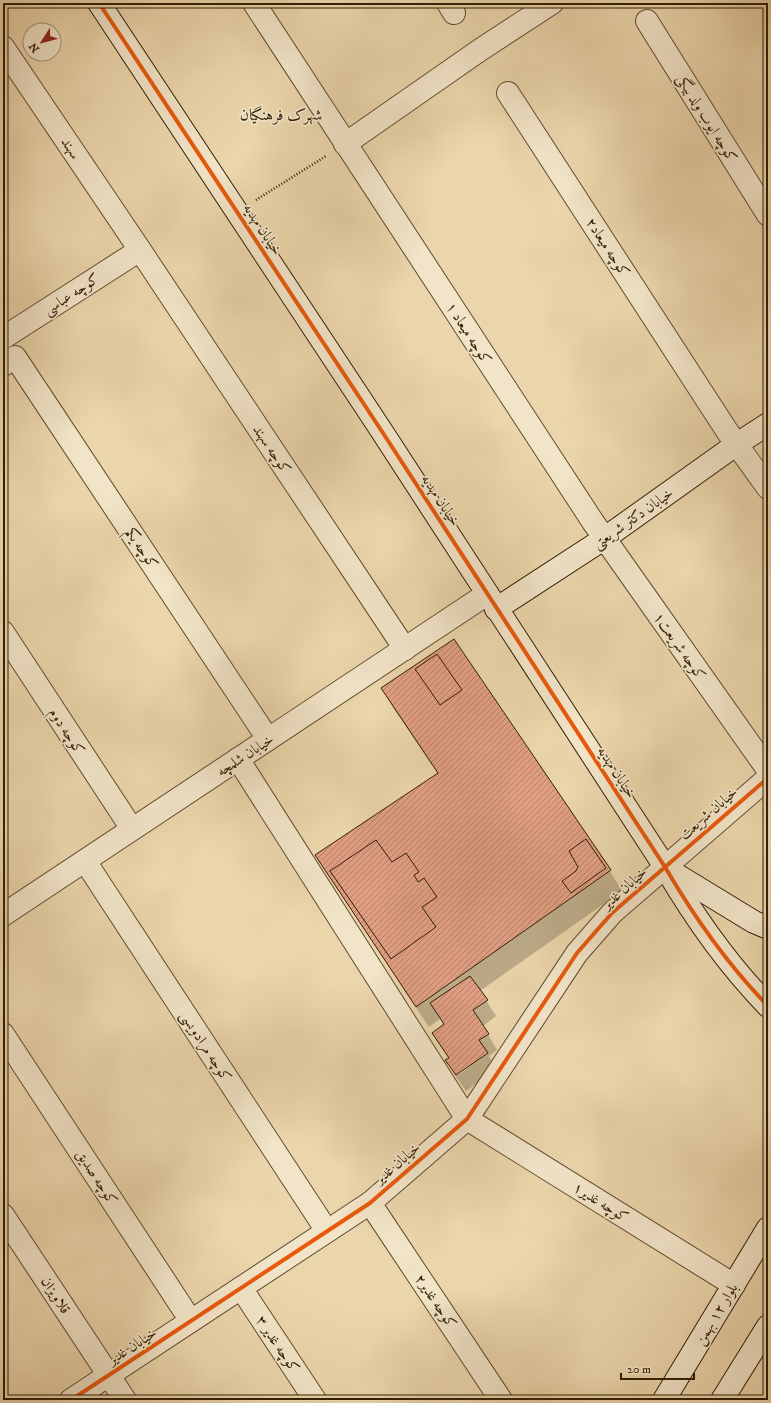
<svg xmlns="http://www.w3.org/2000/svg" width="771" height="1403" font-family="'IM FELL DW Pica',Amiri,serif">
	<defs>
		<pattern id="building-hatch" width="6" height="6" patternUnits="userSpaceOnUse"><rect width="6" height="6" fill="#e09e82"/><path d="M-1 1l2-2M0 6l6-6M5 7l2-2" fill="none" stroke="#b68068"/></pattern>
	</defs>
	<rect width="100%" height="100%" fill="#ebd5ab"/>
	<filter id="stains"><feTurbulence type="fractalNoise" baseFrequency=".005" numOctaves="4"/><feColorMatrix values="0 0 0 0 .2 0 0 0 0 .09 0 0 0 0 .02 0 0 0 .5 -.17"/></filter>
	<radialGradient id="worn" r=".72"><stop offset=".6" stop-color="#630" stop-opacity="0"/><stop offset="1" stop-color="#630" stop-opacity=".3"/></radialGradient>
	<path fill="#0003" fill-rule="evenodd" d="M382 688 610 871 622 891 480 991 496 1016 483 1026 497 1050 489 1056 497 1069 466 1091 456 1077 447 1061 449 1059 433 1034 444 1025 440 1019 429 1027 329 876 317 856 438 774 394 709ZM479 1058 480 1059 457 1076V1074Z"/>
	<g fill="url(#building-hatch)" stroke="#301e04">
		<path d="M454 639 611 870 416 1007 315 855 438 773 381 688Z"/>
		<path d="M437 654 462 690 440 705 415 669Z"/>
		<path d="M586 839 606 868 571 893 562 881 576 871 578 867 569 851Z"/>
		<path d="M376 840 392 862 406 853 419 872 414 875 418 882 424 878 437 897 422 907 436 927 391 959 330 871Z"/>
		<path d="M470 976 488 1000 473 1010 489 1034 479 1040 488 1053 456 1075 445 1060 449 1058 432 1033 444 1024 430 1003Z"/>
	</g>
	<g fill="none" stroke-linecap="round" stroke-linejoin="round">
		<defs>
			<g id="street">
				<path d="M254 3 593 522 768 770"/>
				<path d="M448 3 454 13"/>
				<path d="M647 21 768 215"/>
				<path d="M3 47 140 250 405 649"/>
				<path d="M508 93 727 431 768 488"/>
				<path d="M345 144 480 50 552 3"/>
				<path d="M3 338 140 250"/>
				<path d="M3 365 15 357 268 739"/>
				<path d="M3 632 132 829"/>
				<path d="M238 759 467 1119 734 1285"/>
				<path d="M85 861 327 1231"/>
				<path d="M3 915 487 594"/>
				<path d="M3 1034 191 1321"/>
				<path d="M370 1203 501 1400"/>
				<path d="M3 1215 125 1400"/>
				<path d="M241 1288 315 1400"/>
				<path d="M71 1400 370 1203 467 1119 577 953 612 913 768 778"/>
			</g>
			<g id="secondary">
				<path d="M99 3 381 430 665 867C693 915 729 966 768 1006"/>
				<path d="M496 609 605 538 737 444 768 424"/>
				<path d="M667 869 754 922 768 928"/>
				<path d="M664 1400 768 1228"/>
				<path d="M722 1400 768 1326"/>
			</g>
		</defs>
		<use href="#street" stroke="#5f4c2e" stroke-width="24"/>
		<use href="#secondary" stroke="#301e04" stroke-width="24"/>
		<path stroke="#301e04" stroke-width="2.5" stroke-dasharray="1 2" stroke-linecap="butt" d="M256 200 326 156"/>
		<use href="#street" stroke="#f2e4c8" stroke-width="22"/>
		<use href="#secondary" stroke="#f2e4c8" stroke-width="22"/>
		<defs>
			<g id="cycleway">
				<path d="M99 3 381 430 665 867C693 915 729 966 768 1006"/>
				<path d="M71 1400 370 1203 467 1119 577 953 612 913 768 778"/>
			</g>
		</defs>
		<use href="#cycleway" stroke="#f2e4c8" stroke-width="6"/>
		<use href="#cycleway" stroke="#e8590c" stroke-width="4"/>
	</g>
	<g text-anchor="middle" stroke-width="3.5" stroke-linejoin="round" paint-order="stroke">
		<g font-size="15" fill="#301e04" stroke="#f2e4c8">
			<text transform="translate(707 118) rotate(58)" y="5">کوچه ایوب ولد بیگی</text>
			<text transform="translate(71 148) rotate(56)" y="5">سهند</text>
			<text transform="translate(263 229) rotate(57)" y="5">خیابان مهدیه</text>
			<text transform="translate(608 247) rotate(57)" y="5">کوچه میعاد۲</text>
			<text transform="translate(71 294) rotate(-33)" y="5">کوچه عباسی</text>
			<text transform="translate(469 333) rotate(57)" y="5">کوچه میعاد ۱</text>
			<text transform="translate(272 449) rotate(56)" y="5">کوچه سهند</text>
			<text transform="translate(441 500) rotate(57)" y="5">خیابان مهدیه</text>
			<text transform="translate(633 518) rotate(-35)" y="5">خیابان دکتر شریعتی</text>
			<text transform="translate(142 548) rotate(56)" y="5">کوچه یکم</text>
			<text transform="translate(680 646) rotate(55)" y="5">کوچه شریعت۱</text>
			<text transform="translate(67 731) rotate(57)" y="5">کوچه دوم</text>
			<text transform="translate(245 755) rotate(-33)" y="5">خیابان شلمچه</text>
			<text transform="translate(617 772) rotate(57)" y="5">خیابان مهدیه</text>
			<text transform="translate(708 813) rotate(-41)" y="5">خیابان شریعت</text>
			<text transform="translate(624 888) rotate(-42)" y="5">خیابان غدیر</text>
			<text transform="translate(206 1046) rotate(57)" y="5">کوچه مرادویسی</text>
			<text transform="translate(397 1163) rotate(-41)" y="5">خیابان غدیر</text>
			<text transform="translate(97 1177) rotate(57)" y="5">کوچه صدیق</text>
			<text transform="translate(601 1202) rotate(32)" y="5">کوچه غدیر۱</text>
			<text transform="translate(56 1295) rotate(57)" y="5">قلاویزان</text>
			<text transform="translate(436 1301) rotate(56)" y="5">کوچه غدیر۲</text>
			<text transform="translate(716 1314) rotate(-59)" y="5">بلوار ۱۲ بهمن</text>
			<text transform="translate(278 1344) rotate(56)" y="5">کوچه غدیر ۳</text>
			<text transform="translate(132 1346) rotate(-33)" y="5">خیابان غدیر</text>
		</g>
		<g font-size="16" fill="#301e04" stroke="#f2e4c8">
			<text x="281" y="120">شهرک فرهنگیان</text>
		</g>
	</g>
	<rect width="771" height="1403" fill="none" stroke="#ebd5ab" stroke-width="16"/>
	<rect x="4" y="4" width="763" height="1395" fill="none" stroke="#301e04" stroke-width="2"/>
	<rect x="8" y="8" width="755" height="1387" fill="none" stroke="#301e04"/>
	<g transform="translate(42 42) rotate(234)"><circle r="19" fill="#f2e4c8" stroke="#a4957a"/>
	<path d="M0-3L7 15L0 10L-7 15Z" fill="#8f2418"/>
	<text y="-6" font-size="11" font-weight="bold" text-anchor="middle" fill="#301e04">N</text>
	</g>
	<path d="M621 1373v6h73v-6" fill="none" stroke="#301e04" stroke-width="2"/>
	<text x="627" y="1373" font-size="12" fill="#301e04" stroke="#f2e4c8" stroke-width="3" paint-order="stroke">20 m</text>
	<rect width="100%" height="100%" filter="url(#stains)"/>
	<rect width="100%" height="100%" fill="url(#worn)"/>
</svg>
